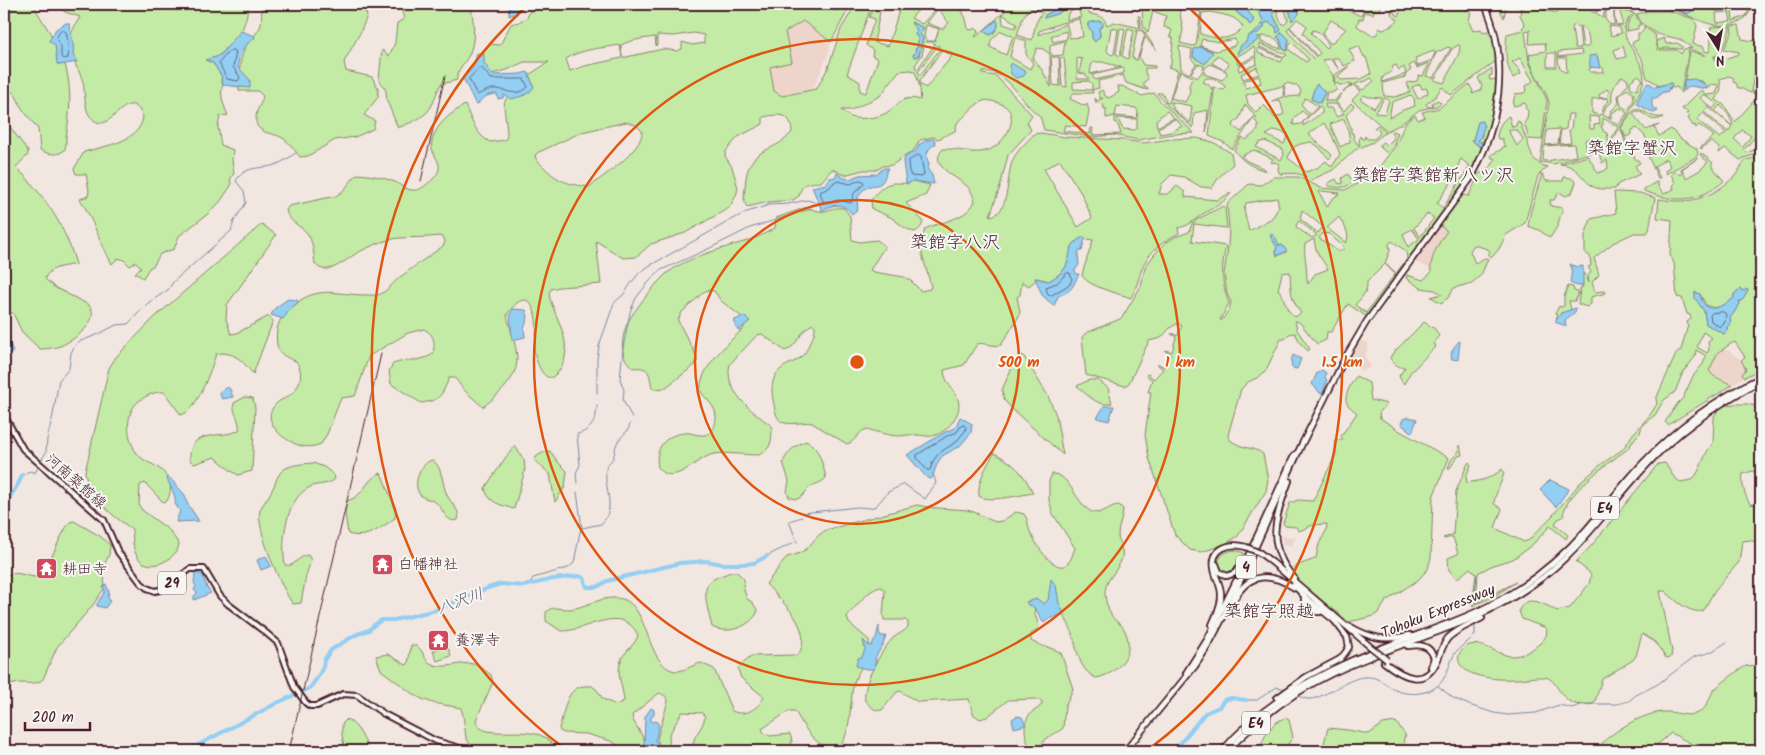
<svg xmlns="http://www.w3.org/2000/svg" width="1765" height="755" font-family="Kalam,'Klee One',sans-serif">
	<rect width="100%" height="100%" fill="#f2e7e0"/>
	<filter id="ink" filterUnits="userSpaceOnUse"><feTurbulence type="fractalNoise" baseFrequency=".02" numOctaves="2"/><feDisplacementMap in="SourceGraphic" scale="10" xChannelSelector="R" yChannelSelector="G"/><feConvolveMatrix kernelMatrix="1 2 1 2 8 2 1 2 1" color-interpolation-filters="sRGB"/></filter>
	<g filter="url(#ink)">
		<g fill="#edd5cb">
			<path d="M803 21 831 42 828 55 813 89 782 96 774 91 770 67 792 62 785 33Z"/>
			<path d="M1439 225 1447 231 1441 240 1430 269 1413 261Z"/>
			<path d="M1360 340 1369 343 1365 356 1371 367 1362 371 1346 364Z"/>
			<path d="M1725 348 1741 360 1746 369 1742 374 1744 377 1732 385 1709 371 1718 352Z"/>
			<path d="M1282 536 1292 538 1293 536 1297 537 1290 547 1285 544 1282 546Z"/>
		</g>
		<g fill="#c3eba6" stroke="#868568" fill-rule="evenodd">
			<path d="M4 4H34L36 10C47 28 60 47 66 68 72 91 70 115 66 137 66 141 66 146 65 149 60 157 46 154 40 150L38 129 23 110 16 96 4 83Z"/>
			<path d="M55 4H249C247 14 245 26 239 35 235 40 231 40 229 47 224 49 222 54 217 57 213 58 209 59 206 60L213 63 222 77 221 79 223 85C219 93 224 107 228 115L220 116 218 127 221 145 233 150 232 160 234 173 230 180 232 184 220 202 209 213 179 236 174 249 160 254 154 265 149 268 143 278 135 273 141 267 136 262 130 266 124 260 118 258 112 264C100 243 93 219 80 199L88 196 89 191 86 174H76L74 169 84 152C104 146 140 142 143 117 130 86 115 124 100 123 94 122 88 115 87 110 84 101 85 91 83 82 80 71 72 61 70 50 68 37 74 27 80 17L65 12Z"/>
			<path d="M262 4H363L367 16 360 33 344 62 346 71 372 77 378 88V97L364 115 375 121 373 129 355 137 335 140 308 156 300 157C295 151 290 143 284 139 274 131 255 136 256 118 256 110 262 103 263 96L258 91H239C239 75 239 58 247 44 251 38 260 31 261 24 262 20 261 9 262 4Z"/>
			<path d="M400 4H470C474 19 476 41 469 55 464 64 456 71 457 80L441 84C437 90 436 96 433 103 427 118 411 122 398 128L387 101 386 91 379 79 382 50 389 56 395 43 397 23 404 19Z"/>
			<path d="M547 4H588L592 6 608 4H826L836 11 841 6 838 4H851L831 42 803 21 785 32 792 62 770 67 774 91 782 96 816 89 818 86 828 68 841 29 856 4H872L847 74 860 82V91L866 93 878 59 872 56 873 50 866 45 875 19 869 17 875 4H877L875 8 880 12 874 42 888 46 901 4H924L911 18 922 24 937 8 932 4 939 7 940 4H959L966 19 968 29 972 30 975 28 979 31 975 36 976 37 1004 12V4H1032L1031 6 1044 10 1047 8 1042 4H1051L1050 6H1055V10L1045 15 1044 18 1059 13 1063 10 1062 4H1068V6L1073 4H1086L1089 14C1098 15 1104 16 1107 25L1114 22 1140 28 1138 16H1140L1141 27 1157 51 1145 37 1139 57 1143 65 1155 66V68H1145V72L1148 79 1144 82V87L1149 89 1147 90 1126 83 1123 75 1098 81 1099 88 1092 90 1093 93H1073L1070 99 1085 106 1087 104 1089 111 1086 127 1065 125 1063 131 1090 134 1091 128H1093L1092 135 1121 134 1118 125 1115 122V116L1106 118V108L1104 109 1103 104 1096 103 1095 98 1097 101 1103 98H1100L1098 92 1102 90 1106 97 1109 98 1119 92 1118 86H1122L1142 96 1154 93 1160 101 1194 133 1173 134 1138 140 1114 135 1092 137 1044 130 1040 116C1021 104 1008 68 983 72L982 74 996 76 1032 115 1027 122 1031 130 1008 155 1000 187 990 216C1010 214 1006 179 1012 162 1016 151 1026 143 1034 134L1041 133 1065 137 1122 140 1144 143 1171 139 1197 138 1213 142 1231 153 1233 164 1219 177 1212 188 1201 187 1184 177 1171 175 1162 184 1159 194H1168L1177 186 1185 192V197L1217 200 1231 193C1224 203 1216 206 1206 212 1199 215 1195 221 1189 224 1187 226 1181 227 1178 228L1179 233C1164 241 1148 252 1142 268 1139 278 1136 288 1131 298 1118 293 1091 288 1082 276L1083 271 1093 240 1087 239 1083 237C1066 246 1073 254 1065 268 1062 273 1054 278 1049 281L1036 278V280L1029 286 1022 282 1020 295 1017 297 1020 312 1018 318 1001 345C992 347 984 342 977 344L964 365 944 370C944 384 959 392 959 405 959 418 945 434 932 436 927 437 922 435 917 435 910 434 904 436 897 436 887 435 876 432 867 429 858 431 856 442 847 444L812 423C804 421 790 426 782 422 776 418 775 410 774 405 771 392 770 378 781 369 788 363 798 362 804 354 806 352 808 347 809 344 813 338 815 333 815 326L813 324C800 329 798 347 785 351L762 334 757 335 730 364C723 390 752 412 771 425 773 437 772 451 758 455 744 455 728 452 714 454 697 457 673 489 658 467 654 448 666 434 685 433 690 432 695 435 700 435 714 437 718 421 715 411 712 403 705 398 701 392 697 370 729 342 744 328V324L742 317 721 301 715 292 711 290 705 291 681 313 678 321 696 355 697 360 695 365 665 388 654 389 652 388C649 373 650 366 633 368 621 358 621 347 624 333 627 320 635 311 643 300 650 292 657 282 666 274 685 258 720 249 744 242 753 240 766 233 775 228L776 218 807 207C827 217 826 206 844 208L850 216 852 240 860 242 877 240 885 246 870 270 874 272 904 277 910 280 921 291 930 289 931 286 920 247 925 229C941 221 967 220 975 201 974 196 971 191 968 187 958 177 927 166 943 149 957 148 971 155 986 151 1005 146 1025 112 999 103 994 102 988 99 983 101 973 105 965 117 957 123L955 131 938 139 933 137 920 140 914 150 892 165 883 166 876 170H863L844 175 832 169 821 182C808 183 802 182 799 196L793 200 769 202 747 207C743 201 744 195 745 188 747 143 773 156 792 132 791 112 779 114 763 117V124L738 137 726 151 725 156 732 167 738 188 736 196 729 208 685 233 651 244 636 257 623 258 596 241 601 284 559 287 551 289 549 293 550 299C558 323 578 353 555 375 544 386 534 358 534 348 534 345 536 341 536 337 537 328 537 311 530 303 522 294 511 308 507 315 510 329 516 343 517 357 518 379 498 395 483 407L464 390 455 378H449C442 395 440 401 421 403L391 384 389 371 393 364C405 359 422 362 433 354 435 343 435 335 424 329L408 333 369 356 355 396 341 398 327 434 321 444C308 449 300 447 288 440 275 433 262 416 277 403 280 400 284 399 287 397 300 389 305 374 296 361 287 358 279 355 277 345 275 331 278 319 288 310 317 283 333 295 367 295 372 295 378 296 382 293 388 290 394 282 399 278 413 267 428 257 443 246L445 242 444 238 439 236C426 238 413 237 400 238 386 239 371 246 359 252 347 258 327 279 315 264 314 255 313 240 307 233 300 225 288 222 286 210L289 206 336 196 343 191 357 174C371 175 382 177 395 182 400 185 407 190 412 190 418 191 422 188 426 185 454 164 428 159 432 141 436 124 451 113 465 105 471 119 476 135 490 142L505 140 507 136C506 98 493 101 533 84L529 75 549 62H524L507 70 487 75 480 56 489 44 500 45 511 24 519 22 527 18 530 11C537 10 541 6 547 4ZM938 8C941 11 945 19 949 23L942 29 927 23ZM1030 8 1042 12 1036 23 1032 40 1017 35 1023 17ZM1078 8 1081 17 1067 20 1068 13ZM1002 14 1017 24 1015 28 1003 24ZM1080 19 1083 37 1070 38 1066 22ZM997 20 998 25 994 33 990 35 984 31ZM1101 21 1103 26 1099 28 1100 36 1095 42 1092 38V32L1088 26V23ZM1064 22V25L1038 35 1039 31ZM911 23 924 28 920 34 923 39 919 56 914 57 913 55C917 49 919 45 918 37L915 35 917 30ZM926 25 939 29 935 41H927L924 37ZM1111 28 1118 29 1114 54 1111 55 1107 51ZM1120 28 1125 29 1120 56 1116 54ZM1128 28 1134 30 1128 59 1122 56ZM1137 30 1142 31 1145 35 1137 60 1132 58ZM1001 31 1013 36 1006 55 990 47 991 40ZM1066 31 1067 39 1053 42 1051 36ZM694 33 704 35V43L693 45 682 42V49L677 51 663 49 585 66 570 71 566 59C580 49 603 48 620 45L622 57 621 45C633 39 643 39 655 37L656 46 657 45V35L673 36ZM1015 37 1026 41V54L1033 63 1030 69 1010 57ZM1065 41 1063 55 1053 56 1050 52V45ZM925 42H932L935 44 917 70 915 65 922 55ZM938 45 940 49 920 75 918 72ZM1037 48 1043 49 1050 54 1051 87 1042 70 1033 58ZM942 50 952 56 926 88 920 84V80ZM1051 57H1059L1060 86 1053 85ZM1060 58H1064L1067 87 1062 86ZM1077 58 1082 59 1079 73 1085 74 1089 79H1077ZM1093 62H1102L1121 67 1090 74 1091 67ZM1123 68 1124 69V73L1095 80 1092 75ZM911 70 914 71C918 76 922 94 920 100 903 94 898 105 886 113 878 118 859 120 851 117 848 116 844 112 841 110H851L880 96 899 71ZM1089 81 1092 84V90L1073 89V82ZM1117 106 1136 108 1138 111 1137 118 1115 116ZM1167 111 1174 118 1157 127 1156 120ZM1117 118 1137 119V128L1135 130 1123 129ZM1175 119 1182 126 1171 132 1160 134 1158 128ZM626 122 636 125 642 131C643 151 604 175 589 187 561 183 556 180 536 159L535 155 539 152 582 132ZM1060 160 1081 193 1092 218 1078 227 1044 169Z"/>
			<path d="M1153 4H1179L1226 10 1227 4H1254L1263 20 1262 25 1253 34 1248 36 1246 42 1239 49 1238 53C1245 47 1253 45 1260 38L1257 37 1255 35 1264 28V24L1268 22 1276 27 1277 33 1281 30 1274 17 1272 8H1270V4H1275L1280 21 1284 25 1288 21 1284 4H1288L1292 20 1299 14 1297 4H1339L1348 10 1361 16 1363 12 1349 4H1355L1368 11 1370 7 1364 4H1379L1380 11 1375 9 1373 14 1364 12 1363 19H1359L1357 26 1371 35H1376L1380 28 1382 30 1390 27 1398 20 1391 14 1393 4H1394V13L1399 16 1402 4H1463V9L1469 10V4H1472L1469 22 1473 31 1481 29 1483 32 1487 31 1490 35H1492L1496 61 1451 95 1442 87 1435 97 1426 104 1428 107 1433 106 1432 103 1438 100 1441 103 1437 106 1419 110 1401 124 1387 131 1352 100 1361 91 1353 85 1343 92 1353 84 1339 85 1338 83 1335 85 1334 75 1349 66 1338 76 1341 80 1361 79 1371 74 1366 57H1364L1359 46 1349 49 1355 61 1344 66 1338 58H1331L1339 69 1330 59 1322 60 1333 75 1334 85 1337 89 1334 92H1327L1325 101H1335L1340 94H1342L1336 102 1344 111 1351 103 1354 106 1346 115 1351 128V133H1353L1354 139 1359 146 1360 145 1359 142 1360 136 1362 139H1364L1365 136 1367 139H1374L1380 133 1378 129 1374 128 1378 125 1386 132 1373 142 1355 150 1333 170 1311 180C1301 172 1292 173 1280 174L1278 170 1279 164 1275 162 1273 163 1271 162 1273 159 1254 150 1241 156 1247 161 1265 169 1266 171C1250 166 1244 163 1234 150L1242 137 1246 140 1258 130V124L1255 121 1257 117 1255 116 1232 149 1223 142 1209 136 1214 91 1212 87 1224 90 1225 86 1213 78H1206L1203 82 1208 84 1213 91 1206 133 1208 110 1194 113 1193 128 1168 106 1157 93H1162L1166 100 1165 102 1169 103 1178 70 1168 67 1171 65C1171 55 1173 48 1173 38L1170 36 1172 30 1164 27 1166 16 1153 11 1148 33 1143 26 1142 6 1152 8ZM1179 8 1201 12 1196 45 1193 46 1180 43 1183 30ZM1237 8 1246 9 1253 18V22L1250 25 1247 21 1236 12ZM1210 12C1223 15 1236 15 1243 27 1230 42 1218 39 1200 34L1202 13ZM1297 19 1307 26 1303 33 1320 53 1317 56 1290 27ZM1331 20 1346 29 1331 44 1322 34ZM1289 27 1316 57 1314 59 1288 32 1287 29ZM1313 30 1319 32 1329 45 1326 48 1311 33ZM1282 32 1289 39 1287 51 1283 49 1280 39 1277 37ZM1261 36C1271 37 1280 37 1281 49L1261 42ZM1202 39 1219 42 1235 39 1236 42 1234 46 1216 51 1200 46ZM1292 42 1309 60 1306 62 1289 50V46ZM1260 44 1286 54 1287 55 1284 57 1260 47ZM1458 45 1460 46 1459 53 1444 83 1434 80 1452 49ZM1179 46 1192 49 1191 58 1196 64 1189 74 1181 69ZM1200 47 1212 50V52L1205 63 1193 57 1195 49ZM1254 47 1256 55 1238 65 1236 57ZM1448 47 1451 48 1433 78 1426 76 1436 53ZM1258 48 1283 58V59L1281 62 1258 53ZM1434 51 1435 53 1432 60 1417 66 1415 58ZM1217 55 1229 64 1224 70 1212 63ZM1256 57 1257 64 1239 71 1238 67ZM1414 63 1417 68 1428 63 1429 64 1423 76 1419 75 1417 81 1407 83 1410 92 1395 97 1384 96 1383 83 1405 77 1406 74 1411 70 1409 66ZM1198 64 1204 66 1202 72 1197 78 1191 73ZM1210 64 1226 71 1227 75 1222 80 1204 74 1205 68ZM1396 65 1399 70 1404 67 1406 74 1382 82 1383 77C1388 73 1392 73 1393 66ZM1257 67 1259 74 1243 79 1241 74ZM1180 71 1193 77 1189 85 1190 93 1185 102 1171 98ZM1259 76 1261 83 1246 88 1243 81ZM1371 78 1374 81 1363 90 1355 85V84L1366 81ZM1287 83 1298 86 1301 91 1299 96 1286 97 1284 84ZM1317 84 1325 93 1320 103 1311 99 1315 86ZM1420 84 1422 89 1427 88 1428 93 1418 99 1412 87ZM1283 86 1284 97 1276 99 1272 102 1280 100 1284 114 1275 118 1264 105 1256 113 1248 104 1246 95ZM1364 95 1369 97 1382 98 1374 108 1360 99ZM1411 95 1414 98 1415 106 1403 110 1389 118 1392 102ZM1305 98 1318 106 1310 115 1301 104ZM1384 98 1389 100 1385 114 1376 113 1375 110 1378 109ZM1171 102 1192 106 1190 123 1174 110ZM1325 104H1336L1344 114 1337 117 1331 108H1326ZM1245 105H1246L1255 116 1241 132 1233 126 1234 123 1239 119ZM1320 106 1322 108V113L1303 126V122ZM1302 111 1308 116 1301 124 1294 125 1293 123 1294 118ZM1344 119 1348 129 1350 142 1340 147 1330 124ZM1324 123 1330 131 1340 154 1332 167 1326 161 1317 168 1306 172 1288 158C1291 145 1299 144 1311 142L1318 146 1329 159 1332 156 1330 153 1311 137 1309 134ZM1275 130 1288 134 1284 144 1266 135ZM1265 141 1283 149 1284 155 1281 160 1256 147 1259 143Z"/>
			<path d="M1497 4H1503L1506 7V4H1529L1536 8 1540 4 1539 9 1557 13 1558 8 1547 4 1557 6 1558 4H1579L1580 6 1587 7 1590 4 1588 8 1594 13 1601 4 1596 13 1603 18 1606 6 1603 4H1619L1622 11 1634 13C1608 34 1644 54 1644 78 1644 90 1615 139 1606 148L1554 164 1540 162 1549 102C1544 85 1530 71 1529 54L1546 51 1545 43 1529 44 1530 30 1525 31 1529 62 1547 100 1542 140 1529 139 1524 123 1527 119 1528 111 1525 108 1526 106 1525 103 1514 106 1513 104 1515 94 1524 93 1527 90 1526 86 1533 81 1520 58 1512 62 1519 69 1521 74 1513 78C1505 63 1505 51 1507 34L1523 30 1522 28 1525 25 1520 15 1521 8 1516 6 1506 7 1504 18ZM1607 6 1614 7V25L1609 24 1605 19ZM1616 7C1621 11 1623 20 1622 26L1616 25 1614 14ZM1574 25 1579 27 1581 48H1575L1572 28ZM1580 26C1589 29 1589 38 1589 47H1583ZM1609 26 1619 27 1622 33 1611 36ZM1623 46 1626 57 1617 59 1614 50ZM1581 50 1582 54 1558 57V52ZM1550 53H1556V67H1547V54ZM1597 55 1599 65 1603 68 1604 72H1590L1589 69 1592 67H1590ZM1558 58H1566L1567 72H1564L1559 66ZM1639 75 1643 80 1639 83 1637 90 1631 88 1630 81ZM1622 76 1628 80V84L1618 96 1619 103 1611 111 1609 118 1603 115 1606 106 1610 104 1612 101C1610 90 1616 84 1622 76ZM1607 89 1609 92 1607 97 1609 101 1604 105 1602 114 1599 115 1592 113V99L1606 98H1600L1599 95ZM1627 89 1634 94 1633 102 1628 110 1621 106 1619 96ZM1620 108 1627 113 1619 125 1610 120 1613 112ZM1568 114H1573L1571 129 1569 130 1571 143 1559 144 1561 130 1566 129ZM1589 116 1599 117 1600 124 1594 125V129H1590ZM1603 118 1618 127 1609 143 1607 133 1604 132 1601 126 1603 125ZM1560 129 1558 144 1545 145 1547 130ZM1594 138 1596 151 1587 153 1585 140ZM1574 144 1576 156 1546 161 1543 160 1544 146Z"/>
			<path d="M1701 4H1714L1716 11 1725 10V4H1728L1727 9C1735 12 1737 6 1744 4 1746 3 1749 4 1752 4 1751 21 1731 27 1716 25 1699 23 1684 11 1668 9H1676L1687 14 1701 6ZM1745 5 1750 7 1746 16 1733 21 1732 11ZM1729 12 1731 21 1717 23 1716 13Z"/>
			<path d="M1649 11H1670L1694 19 1697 26 1693 44 1704 47V51L1709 52C1713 43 1709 35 1711 27L1730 26C1731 36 1723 44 1721 53L1713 57 1718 55 1714 59 1721 60 1739 54V52L1724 49 1732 33 1731 26 1739 25 1742 39 1752 41 1761 38V77L1754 75 1751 91 1761 93V90V153L1744 158 1740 160 1725 148 1719 153 1720 149 1711 141 1701 149 1700 148 1714 136 1699 125 1696 128 1695 125 1693 126 1688 118 1690 116 1688 114H1686L1688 112 1682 109 1701 90 1707 95 1716 94 1719 85 1711 84 1710 88 1709 86 1707 89C1704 77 1694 81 1685 80L1683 91 1690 51 1706 56 1691 49H1689L1681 93 1677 87 1669 89 1672 86 1671 83 1657 86 1658 84 1647 78 1642 59 1632 45 1633 42 1638 40V33H1641L1644 30V26L1655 35 1658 50 1656 41 1664 38 1666 44 1677 43 1682 46V49L1666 48 1660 50H1677L1681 54 1684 49 1692 48 1679 39 1657 34 1641 23 1637 14ZM1729 76 1734 78 1733 82 1736 83 1738 88H1741L1748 92 1759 95 1735 122 1724 105 1716 100 1721 90 1720 79ZM1704 94 1717 104 1713 109 1700 98ZM1720 105 1728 114 1733 124 1731 125 1715 111ZM1708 107 1732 126 1728 132 1704 112ZM1703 113 1726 133 1720 138 1697 120ZM1742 130 1751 136 1743 147 1734 139ZM1754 138 1760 141 1758 148 1747 153 1744 150Z"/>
			<path d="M1635 14 1641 25H1638V29L1626 31 1629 20Z"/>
			<path d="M1492 68V75L1489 76 1490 80 1497 79 1492 119 1486 140 1474 167 1456 195 1367 317 1348 304 1331 332H1327L1326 340 1317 344 1300 323 1295 320 1297 330 1310 349 1308 351 1301 344 1295 333 1289 334 1285 339H1281L1266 370 1259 377 1248 382 1241 389 1228 435 1229 439C1242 450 1253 446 1263 454L1268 480 1266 491 1238 536 1227 543 1211 549 1201 552 1190 550 1175 535 1149 458 1145 435 1151 392H1148L1152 380 1146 375 1148 374 1154 379 1163 369 1158 365V364L1165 367 1171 354 1165 351 1166 350 1172 352 1176 337 1171 334 1172 333 1177 336 1182 326 1178 323 1170 328 1161 338 1149 341 1129 383 1125 386 1086 375 1082 337 1086 333 1120 319 1123 316 1141 286 1145 267 1154 255 1164 244 1175 237 1189 232 1192 224 1198 219 1223 206 1225 208 1227 228 1194 224 1192 241 1226 246C1221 267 1221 283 1229 303L1220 320H1222L1229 310 1231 302 1227 294 1224 274 1228 247 1229 228 1227 204 1249 184 1261 185 1273 177H1299L1321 188 1345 190 1357 184 1380 166 1396 145 1405 123 1415 115 1418 120 1425 117 1422 112 1439 108 1469 84 1473 91 1472 94 1480 91 1482 86 1478 78ZM1481 121 1484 127 1482 131V136L1478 141V142H1482L1480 147 1471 140H1473L1478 122ZM1461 159 1470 166 1461 180 1455 176 1460 160ZM1455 177 1460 181 1443 208 1437 203ZM1321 191 1339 193H1340L1331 200 1327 207 1319 192ZM1277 198 1279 207 1272 218 1249 231 1244 209 1246 203ZM1302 210 1323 227 1318 233 1300 219ZM1427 214 1434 218 1420 237 1414 228ZM1339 217C1344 226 1351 234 1346 243L1327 228ZM1299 221 1317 235 1312 238 1297 228 1296 225ZM1412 229 1419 239 1408 247 1403 234ZM1323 233 1329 234 1345 248 1339 252 1319 238ZM1270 236H1274L1279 246 1282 245 1286 252 1277 256 1276 250 1277 247ZM1314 239C1316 255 1320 256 1328 269L1315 274 1308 284C1306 277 1307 271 1306 264 1305 255 1304 253 1305 244ZM1392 241 1406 251 1407 259 1396 273 1385 263 1390 251 1389 244ZM1385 264 1395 274 1366 313 1355 305C1361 298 1368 292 1367 282ZM1290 272C1291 290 1290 298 1301 313L1295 317 1288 310 1281 292 1278 290 1282 273Z"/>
			<path d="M1636 109C1648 110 1649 119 1663 117 1649 125 1649 113 1636 111L1633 114 1646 130 1659 125 1654 127 1659 136 1671 129 1681 139 1697 149 1698 154 1696 157 1666 174 1665 171 1670 166 1666 159 1662 161V162L1654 166 1660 178H1658L1644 147 1649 144 1645 136 1637 128 1632 130V134L1626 137 1621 128 1631 113Z"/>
			<path d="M1509 116 1512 127 1516 126 1517 122 1519 121 1521 125 1533 158 1541 165 1547 167 1538 176 1525 223 1506 235 1499 249 1492 257 1488 255 1490 252 1488 249 1474 245 1470 251 1475 263 1485 258 1488 259 1481 275 1472 283 1454 288 1448 298 1441 303 1431 297 1442 294 1435 290 1421 288 1406 278 1407 275 1423 280 1431 273C1429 259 1439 242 1447 231L1439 225 1461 195 1469 196C1471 189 1476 185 1476 176L1492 165 1495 159 1492 158 1491 155 1502 149 1503 146 1506 147 1503 143V139H1498L1497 136C1499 127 1501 121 1509 116ZM1509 130H1517L1523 139 1517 146 1510 134Z"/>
			<path d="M4 119 28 151V155L16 167C45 196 65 226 76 264 65 267 49 266 45 279L54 287 89 305C102 321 73 341 60 346 54 348 47 349 40 349L22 332 13 313 4 311Z"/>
			<path d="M1621 130 1636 160H1638L1640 163 1635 166 1640 174 1618 184 1615 189C1608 189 1598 190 1592 186 1580 177 1577 165 1560 164L1588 156 1598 173 1604 171 1608 168 1607 160 1602 163 1599 153 1606 150 1611 146 1610 148 1615 154 1621 150V146L1625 141Z"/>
			<path d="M1393 131 1398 133 1393 146 1387 153 1380 147V144L1383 142 1387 145 1394 138 1391 132Z"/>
			<path d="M1701 153 1713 163 1711 165 1724 181C1699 203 1674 203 1644 191V189L1658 181V186L1664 194 1674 189 1673 186 1675 183 1671 174 1676 171 1680 175 1682 173 1681 169 1698 158 1682 169 1686 178 1700 170 1708 162 1700 155Z"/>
			<path d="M1761 157V369L1745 377 1742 374 1746 369 1741 360 1745 357 1735 342C1728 344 1724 350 1718 352L1709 371 1714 376 1732 385 1668 425 1665 422 1678 403 1683 398 1693 376 1703 364 1706 356 1696 350 1695 357 1683 372 1675 392 1664 400 1655 415 1642 425 1640 433C1633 438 1632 446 1625 451 1608 463 1563 495 1563 517L1558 519 1555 524 1568 535 1566 539 1550 526 1533 544 1513 559 1493 565 1478 573 1476 603 1516 582 1493 597 1472 606 1476 574 1470 568 1457 579 1449 570 1448 558 1458 554 1453 537 1444 539 1443 538 1453 535 1456 491 1467 465 1469 462 1471 465 1466 476 1467 483C1481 480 1490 480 1502 469L1504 472C1502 483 1495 492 1494 504L1502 509 1495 528 1524 542 1529 540 1553 515 1580 483 1599 466 1623 449 1633 434 1650 415 1657 404 1656 399 1677 352 1681 350 1688 325 1687 322 1691 319 1690 315 1687 314 1682 298 1677 297 1674 263 1670 255 1672 220 1657 218 1659 199C1691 205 1712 198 1735 176 1739 171 1742 164 1746 160ZM1740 289 1744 291 1747 289 1748 291 1742 301H1739L1740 304 1730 318 1731 324 1727 328V331L1724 334 1706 324 1704 311 1696 298 1695 292 1700 294 1706 305C1718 311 1725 305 1734 298V294ZM1703 332 1712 338 1708 341 1709 350 1707 353 1697 347Z"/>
			<path d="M1348 174 1353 182C1345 189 1339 188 1328 186V183L1336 179 1338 183 1342 184 1343 183 1342 178Z"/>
			<path d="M1542 174 1546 181H1563L1564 177 1571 178 1576 182 1572 193 1566 196 1559 192 1554 200H1550L1551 206 1563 208 1557 227 1550 238 1539 230 1528 226 1531 210Z"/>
			<path d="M913 181 930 185 926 195 906 203 923 221C923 225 919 231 914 232L905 228 892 218 872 209 871 201C874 195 882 186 889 184 897 181 906 186 913 181Z"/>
			<path d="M1614 192 1640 193 1655 198 1649 230 1647 233H1634L1613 243 1594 258 1599 275 1592 282 1595 292 1605 291 1606 293 1591 297V304L1587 307 1578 304 1580 289 1583 287 1582 278 1583 274 1586 275 1589 283 1588 276 1591 272 1588 267 1591 266 1590 256 1585 253V235L1591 219 1616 213Z"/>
			<path d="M262 224 276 235 227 305 226 319 231 334 237 333 269 316 273 321 253 374C243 361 233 350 216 354 211 369 197 412 181 415L164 392C155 391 146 396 139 401 125 412 126 437 136 452 145 466 162 462 169 482 172 488 170 495 167 501L163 502 145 483 140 485 139 505 142 510 169 530 179 544C177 561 146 574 137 556 132 548 133 538 132 529 111 515 90 498 85 472L109 368 116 357 155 317Z"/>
			<path d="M1568 286 1573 287 1574 291 1578 292V295L1575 301H1569L1571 310 1561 313 1559 319 1556 320 1557 315 1555 314 1559 306 1561 307 1564 306V297Z"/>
			<path d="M1424 322 1435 329 1439 336 1433 344 1436 346 1410 373 1404 384 1402 382 1399 376 1405 367C1399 369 1393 363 1390 358L1392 354Z"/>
			<path d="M1023 355 1048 396 1056 415 1063 455 1013 410 1004 400 1002 390 1012 367Z"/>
			<path d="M1356 376 1369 383 1371 400 1387 404 1379 413 1380 418 1400 431 1449 458 1433 497 1431 557 1428 569 1418 580 1386 601 1380 611 1374 616 1349 622 1290 575C1293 563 1306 564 1316 558L1319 544 1326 531 1327 524 1313 525 1299 531 1296 527 1285 526 1283 523 1290 503 1298 500 1313 501 1336 454 1335 440H1343L1341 436 1357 413C1354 410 1349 407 1347 404 1343 395 1352 383 1356 376Z"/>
			<path d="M1089 380H1098L1108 388 1112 403C1099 408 1086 394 1077 386Z"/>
			<path d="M245 397 253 398 255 408 252 471 238 475 230 470 215 457 194 464C190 461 189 459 190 454 192 429 223 439 239 430 241 420 232 413 234 403Z"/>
			<path d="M1735 404H1748L1761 408V475L1752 471 1743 474C1741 484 1745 496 1750 504L1755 505 1761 503V546L1751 540 1742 541 1739 562 1715 590 1703 611C1689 614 1675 600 1665 591H1660L1672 651 1671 657 1666 658 1655 642 1642 634 1636 656 1633 660 1602 679 1595 701 1593 704C1557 711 1561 678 1544 677 1535 676 1526 679 1517 679 1502 680 1469 679 1460 664 1458 660 1458 656 1460 653 1473 632 1496 656 1512 656 1523 656 1532 650 1539 644 1545 639 1548 635 1546 628L1522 619 1519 611C1525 592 1546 605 1557 611L1570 608 1589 584 1591 576 1589 572 1576 562 1592 545 1658 464 1665 463 1673 476 1680 482 1692 480C1702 470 1703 454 1713 443L1714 417C1718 406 1724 405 1735 404Z"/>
			<path d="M806 441C819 446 823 465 826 478 821 484 814 483 808 489 804 493 803 498 796 499L789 497 787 492 789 481 783 462C789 450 794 446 806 441Z"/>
			<path d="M1460 445 1462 455 1458 456 1450 468H1448L1451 460 1459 451 1458 447Z"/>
			<path d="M515 446 524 460 525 470 514 509C501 505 488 503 485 488L506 457Z"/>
			<path d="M550 451 558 462 567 471 565 487 555 502 550 474 535 461 536 457 544 452Z"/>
			<path d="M994 453C1013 462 1024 473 1033 493 1020 495 988 503 979 496 977 481 987 466 994 453Z"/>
			<path d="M432 460C443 466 442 485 447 495 451 504 461 510 458 520 445 524 444 508 435 502 431 499 425 499 421 496 411 486 420 463 432 460Z"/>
			<path d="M313 463 324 467 334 475 335 479C328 486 318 483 310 487 285 499 281 542 285 565 294 568 298 556 308 555L311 560 306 576 301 603 293 604C282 590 255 527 260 510 263 503 269 497 272 490 275 485 276 478 280 473 287 464 303 464 313 463Z"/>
			<path d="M381 473 396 509 395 518C381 528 366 540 348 534L345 513 347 501C365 496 365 479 381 473Z"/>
			<path d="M1052 474C1070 473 1076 505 1092 512 1102 516 1109 505 1119 505L1123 509C1123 518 1118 526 1118 535 1118 543 1124 550 1122 558 1118 572 1104 579 1105 595 1106 603 1109 614 1115 620 1119 623 1123 626 1125 631 1136 654 1118 674 1096 678 1068 665 1083 625 1053 607 1046 603 1041 602 1034 605L1035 615 1039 626 1037 630 1031 634V641C1041 647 1052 647 1061 653L1073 689 1065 706 1063 728C1058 733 1050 734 1045 740 1042 743 1042 747 1040 751H1031C1026 740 1021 725 1030 714 1034 710 1039 709 1042 704V701L1035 699 1008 700 987 717 980 719 973 714 969 699 918 702 900 691 897 692 882 710C874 712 871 706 865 701 862 683 881 651 893 638 898 634 904 632 908 627V622L905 620H884L883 615 885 590 881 587C868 589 857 606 848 615L847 617 849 623 869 640C872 658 857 669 853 686 850 703 851 734 840 746 818 754 804 727 795 711H789L762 729 764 733 770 736 790 734 792 741 790 751H693C691 734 703 731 705 716L702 713 682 712 669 735 670 751H661L657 739 668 701C667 696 664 695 659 693L632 715 633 720 648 746 646 751H627L611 741 586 734 564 733 560 731 559 728C566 708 565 683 592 686L597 690 603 699 616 705 624 701C623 686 615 673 622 658 626 650 636 644 638 635 622 602 585 632 561 631L546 621V612L550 609C556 607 562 609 569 609 585 608 604 594 622 599 649 605 646 666 675 671 683 672 692 665 701 663L714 669 732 711C745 717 758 709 764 697L741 678 738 669 741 664 751 656 798 655C815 629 782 602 766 584L787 557C814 551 807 542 826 530L917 505C933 509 949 508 966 510 979 512 985 519 996 522L1002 521 1016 512 1024 514C1028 519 1028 526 1030 532 1036 544 1050 569 1065 566L1071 559 1075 548 1053 514 1049 500V481Z"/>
			<path d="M74 521 100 536 110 545 109 555 103 567 105 587 93 605 57 647 43 679C36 685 30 683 22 683 16 683 10 685 4 686V588L7 575C18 570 28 578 39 577 53 561 57 539 70 522Z"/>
			<path d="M1235 550 1244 553 1236 570 1227 574 1221 571 1218 564C1219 555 1226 551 1235 550Z"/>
			<path d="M731 572H737L744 579V590L747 599 752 602 758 611C751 627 727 635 712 627 710 618 701 590 709 583 714 577 724 575 731 572Z"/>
			<path d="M411 645C423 645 422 657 430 663 442 671 460 661 474 664 480 666 486 671 491 675L493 682 476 720C479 747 546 715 555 751H475L466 738 463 715 461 708 433 703 422 699 413 694 381 670 376 656 388 654 406 665 408 664Z"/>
			<path d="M447 645 451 656 437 661 433 651Z"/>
			<path d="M1761 665V751H1699L1692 744 1671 733 1650 751H1596C1606 734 1644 712 1664 712 1675 711 1687 718 1698 713 1709 708 1708 697 1715 689 1719 685 1742 667 1746 666 1750 665 1757 666 1761 665Z"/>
			<path d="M1285 718 1289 720 1293 737 1283 751H1260C1262 738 1271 722 1285 718Z"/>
			<path d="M347 719C358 725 365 740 369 751H345L342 735V724Z"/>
			<path d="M1396 722 1406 736 1404 737 1403 751H1388L1387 750 1386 751H1320L1324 743 1328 728 1348 730 1369 734 1383 724Z"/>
		</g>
		<g fill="#93cef3" stroke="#7688a3">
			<path d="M509 4H517V14L509 16Z"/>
			<path d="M1051 4H1062L1063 10 1059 13 1044 18 1045 15 1055 10 1054 6H1049Z"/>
			<path d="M1254 4H1270V8H1272L1274 17 1281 30 1277 33 1276 27 1268 22 1264 24V28L1255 35 1257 37 1259 36 1260 38C1253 45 1245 47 1237 54L1241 45 1246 42 1248 36 1253 34 1262 25 1263 20Z"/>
			<path d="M1288 4H1297L1299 14 1292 21Z"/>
			<path d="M1668 4H1686L1688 8 1694 4H1701V6L1687 14 1681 10 1668 8Z"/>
			<path d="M1237 8 1246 9 1253 18V22L1250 25 1247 20 1236 12Z"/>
			<path d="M997 20C1000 30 995 30 990 35L983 31Z"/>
			<path d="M1097 21H1101L1103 23V26L1099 28 1100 36 1095 42 1092 38V32L1088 26V23Z"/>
			<path d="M911 22 924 28 920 34 923 38 919 55 915 57 913 56 916 51 915 49 918 47V37L915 35 917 30Z"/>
			<path d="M66 23H69C70 33 75 45 73 55L77 62 60 65 57 64 55 45 49 41 56 29Z"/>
			<path d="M241 31 255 36 254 39C243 45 239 54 238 67L250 80V88L223 85 221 79 222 77 213 63 205 60 216 57 221 54Z"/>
			<path d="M1282 32 1289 39 1287 51 1283 49 1280 39 1277 37Z"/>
			<path d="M1200 47 1213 52 1205 64 1193 57 1194 49Z"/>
			<path d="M477 53 484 54V63L493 75 520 74 528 72 534 87C529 95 520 97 511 99L504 95 503 98 498 99 497 94C490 94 482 97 478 104L476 105 463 78 473 68Z"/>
			<path d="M1597 55 1600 68 1590 67 1589 56Z"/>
			<path d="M1011 63 1026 72 1024 76 1016 78 1011 74 1009 65Z"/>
			<path d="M1694 79 1705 84 1707 89 1690 86 1684 91V80Z"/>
			<path d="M1649 83 1655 87 1671 83 1672 86 1669 87 1668 91 1661 93 1657 98H1652V107L1658 111 1654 113 1637 104 1638 100 1646 84Z"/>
			<path d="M1317 84 1325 92 1320 103 1311 99 1315 86Z"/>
			<path d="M1482 121 1484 127C1482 133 1481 138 1478 141L1482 142 1481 147 1471 140H1473L1478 122Z"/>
			<path d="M934 139 936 144C928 147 924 156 929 163L928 170 932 175 934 184 913 181 908 184 906 183 903 162 906 156 916 151 919 145 926 140Z"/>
			<path d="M884 168H888C885 173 886 178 881 183 878 186 873 185 870 186 859 191 856 198 858 209L852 214C844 203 833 203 822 211L812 187 826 184 830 178 835 177 837 173 844 178 850 179 859 175 876 174Z"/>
			<path d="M1272 234 1276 238 1279 246 1282 245 1287 251 1277 256 1276 250 1277 247 1270 235Z"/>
			<path d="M1083 237 1086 239 1084 242 1082 251H1079L1078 255 1079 265 1075 270 1076 274H1079C1072 287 1074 290 1058 296L1054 306 1042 295 1035 278 1049 281C1054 278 1062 273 1065 268 1073 254 1065 247 1083 237Z"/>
			<path d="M1570 264 1577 267 1583 266V285L1577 286 1570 283 1572 269Z"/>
			<path d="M1740 289 1744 291 1747 289 1748 291 1742 301H1739L1740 304 1730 318 1731 324 1727 327V331L1724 334 1706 324 1704 311 1695 298V292L1700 294C1704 317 1722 307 1734 298V294Z"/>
			<path d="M288 299 297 300 298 303 292 307 283 319 271 315 275 308Z"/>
			<path d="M1576 308 1575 312 1565 320 1566 326 1555 322 1561 313Z"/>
			<path d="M513 309 526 310 528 317 524 329 525 337 512 340 510 314Z"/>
			<path d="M743 316 750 321 738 331 733 321Z"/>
			<path d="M4 332 6 333 13 352 7 354Z"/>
			<path d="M1460 341 1458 360 1452 359C1449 353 1455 344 1460 341Z"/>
			<path d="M1293 355 1301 359 1297 369 1292 368 1291 361Z"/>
			<path d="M1322 370 1326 373 1325 377 1327 381 1323 393 1321 394 1312 384 1317 373Z"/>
			<path d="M227 387 230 389 233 397 222 399 219 392Z"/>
			<path d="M1104 406H1114L1109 421 1097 418Z"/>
			<path d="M960 417 972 424 971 433 958 448H955C951 452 949 452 944 455 937 460 935 471 932 478L930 479 927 478 907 455 945 432 955 428Z"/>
			<path d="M1408 417 1417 419 1412 433 1401 424 1403 419Z"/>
			<path d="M168 476 185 495 187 503 199 521 176 522 180 511 175 504C177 497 170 486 167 479Z"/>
			<path d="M1550 480 1569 489 1556 507 1540 490Z"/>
			<path d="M266 556 271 566 261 570 257 560Z"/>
			<path d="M195 573 203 575 207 588 211 593 194 600V596L197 593 194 590 196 586 194 583Z"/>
			<path d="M1051 579 1056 585 1059 603 1064 614 1049 619 1044 623C1038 617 1038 606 1028 605L1026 602 1037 599 1044 604 1048 600Z"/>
			<path d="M106 584 109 592 108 597 110 601 105 608 97 606V604L105 591 103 587Z"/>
			<path d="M879 626V632L881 636H886L883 645 876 656 874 669H866L856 666 858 658 862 657 865 649 863 640 868 645 871 646 876 638Z"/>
			<path d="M651 708 654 710V714L651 718V722L656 721 659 725 655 741 659 743 657 746V751H617L613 746 615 745 628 750H636L639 746 644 744 645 717Z"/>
			<path d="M1017 716 1022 717 1026 725 1014 728 1012 719Z"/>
		</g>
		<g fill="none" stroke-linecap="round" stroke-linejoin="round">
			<g stroke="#67657b" stroke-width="1">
				<path d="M63 30 66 32C68 40 69 50 68 58L63 59 61 57V46L56 39 59 33Z"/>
				<path d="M232 50 236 52 233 67 240 77 238 81 227 79 219 63 227 53Z"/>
				<path d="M481 67 491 79H524L528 87C515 99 506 88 493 89 487 90 482 93 477 95L469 79Z"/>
				<path d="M918 155 921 157 924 175 922 177 911 176 909 171 908 162Z"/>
				<path d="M860 180 863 181 864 184 854 193 851 203 839 200 825 203 823 201 820 192 829 188 834 182 839 181 850 184Z"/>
				<path d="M1067 273H1070L1072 279 1070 284 1052 295H1049L1047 292 1046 287 1057 283Z"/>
				<path d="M1723 312 1726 314 1725 322 1720 327 1711 321 1710 315 1712 313Z"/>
				<path d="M964 425 966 428 965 431 956 442 939 453 933 461 930 470H927L917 458V455L947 436 957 432 961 426Z"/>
			</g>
			<g stroke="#7688a3" stroke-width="1">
				<path d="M597 393V359L599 346 614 303 624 294 632 282 639 273 649 266 744 213 769 205 788 204 807 200 814 202"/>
				<path d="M632 418 623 400 624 390 620 379 623 348 630 312 636 298 647 284 659 271 706 250 750 228 810 209 815 203 818 201"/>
				<path d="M41 461 46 452 47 439 53 415 59 380 69 369 71 353 74 347 78 342 99 334 116 325 128 324 148 303 168 290 173 282 231 231 234 221 246 203 244 191 236 181C246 164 261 170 275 165 283 162 290 157 296 153"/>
				<path d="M22 475 30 471 35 473 39 465"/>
				<path d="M577 483 576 473 580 465 577 434C592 431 597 419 597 405"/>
				<path d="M802 513 858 507 870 508 876 506 888 492 904 484 925 499 936 483 933 473"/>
				<path d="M582 528 601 524C617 509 604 489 606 471 606 465 610 463 613 458 615 453 615 447 617 443 622 434 627 435 630 424"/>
				<path d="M797 542 789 521 802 517"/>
				<path d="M767 556 793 543"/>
				<path d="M530 584 533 578 568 568 574 563 580 532 582 528 577 492"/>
				<path d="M1474 603 1477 575"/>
				<path d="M1438 686 1453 698 1469 705 1494 713 1508 715 1536 713 1559 705 1572 708 1582 704H1617L1629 701 1636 695 1658 684 1694 657 1711 652 1727 642"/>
				<path d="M1296 695C1300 696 1303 699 1307 699 1321 701 1347 678 1364 677 1377 676 1382 682 1392 688 1404 696 1425 695 1436 687 1447 680 1449 663 1455 653 1460 646 1469 642 1475 635V623"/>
				<path d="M1246 700H1257L1277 687 1286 689"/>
			</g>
			<g stroke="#93cef3" stroke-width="4">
				<path d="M4 506C9 497 20 484 22 475"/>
				<path d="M187 751 277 703 310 688 319 675 323 667 324 660 331 650 355 635 369 630 374 625 382 620H394L436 610 488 588 501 584 524 586 553 579 579 576 584 578 587 587H597L607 581 680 563 706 561 722 564H746L754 563 767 556"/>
				<path d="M1165 751 1172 750 1179 745 1205 713 1219 707 1224 700 1231 698 1246 700"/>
			</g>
			<defs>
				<path id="major" d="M4 415 23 449 104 520 118 552 141 583 147 588 155 591 164 589 190 569H204L220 596 228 604 265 632 278 643 294 687 306 703 310 706H317L343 694 357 695 384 714 436 741 470 751"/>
				<g id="highway">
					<path d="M1289 481C1275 519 1265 544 1294 578"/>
					<path d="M1260 553 1273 563 1367 644"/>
					<path d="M1216 564 1219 572 1227 576 1235 573 1243 562"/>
					<path d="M1244 565 1293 458 1297 453"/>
					<path d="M1294 585 1305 597 1335 621"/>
					<path d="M1304 598V601L1317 612H1320"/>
					<path d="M1234 600C1249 571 1271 573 1295 588"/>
					<path d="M1212 625C1216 615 1222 605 1221 594 1221 585 1215 577 1214 568 1211 548 1230 542 1246 547"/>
					<path d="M1349 626C1371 639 1385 641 1410 635"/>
					<path d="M1408 646C1420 644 1430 645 1434 658L1431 667"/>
					<path d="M1384 662C1403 677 1426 689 1438 659 1441 652 1443 644 1448 638 1457 629 1471 624 1482 618"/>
					<path d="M1186 673 1207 640 1236 581"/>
					<path d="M1277 698 1306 677 1340 659 1345 653 1349 647 1347 637 1334 620"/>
					<path d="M1125 751 1195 666 1208 646 1227 610 1301 446 1344 360 1367 321 1471 178C1500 124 1510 62 1485 4"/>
					<path d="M1222 751C1264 702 1320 672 1379 649 1425 631 1473 618 1515 591 1542 574 1565 554 1586 530 1605 508 1623 484 1643 463 1677 427 1716 399 1761 377"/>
					<path d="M1227 751C1258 719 1293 692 1333 673 1399 641 1471 628 1532 585 1578 554 1607 508 1644 468 1677 431 1717 404 1761 381"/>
				</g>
			</defs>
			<use href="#major" stroke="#4a1f2b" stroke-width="8"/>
			<use href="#highway" stroke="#4a1f2b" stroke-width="8"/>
			<use href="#major" stroke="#f6f6f2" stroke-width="4"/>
			<use href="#highway" stroke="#f6f6f2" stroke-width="4.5"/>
			<g stroke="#4a1f2b" stroke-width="1">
				<path d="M421 181 445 76"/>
				<path d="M289 751 381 354"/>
			</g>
			<defs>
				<g id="highway-bridge">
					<path d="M1246 547 1260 553"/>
					<path d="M1367 644 1387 660"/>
				</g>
			</defs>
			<use href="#highway-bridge" stroke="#4a1f2b" stroke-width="8" stroke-linecap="butt"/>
			<use href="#highway-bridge" stroke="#f6f6f2" stroke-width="4.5"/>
		</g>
	</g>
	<g fill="none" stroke="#e0560e" stroke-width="2.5">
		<circle cx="857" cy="362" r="162"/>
		<circle cx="857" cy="362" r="323"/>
		<path d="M565 749A485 485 0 0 1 529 4M1185 4A485 485 0 0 1 1149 749"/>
	</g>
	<defs>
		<symbol id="temple-square" viewBox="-11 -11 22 22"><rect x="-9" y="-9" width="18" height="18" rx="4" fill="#d1495b" stroke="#f6f6f2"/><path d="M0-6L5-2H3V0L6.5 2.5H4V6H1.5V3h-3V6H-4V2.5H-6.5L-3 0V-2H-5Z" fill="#fff"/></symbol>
	</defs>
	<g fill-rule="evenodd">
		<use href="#temple-square" x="370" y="552" width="25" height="25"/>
		<use href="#temple-square" x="34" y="556" width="25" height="25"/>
		<use href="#temple-square" x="426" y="628" width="25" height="25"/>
	</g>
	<g text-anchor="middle" stroke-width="4" stroke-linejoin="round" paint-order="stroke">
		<g fill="#f6f6f2" stroke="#7e6067" stroke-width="1">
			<rect x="1591" y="496.5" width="28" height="23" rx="4"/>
			<rect x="1236" y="555.5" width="20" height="23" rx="4"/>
			<rect x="158" y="571.5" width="28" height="23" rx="4"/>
			<rect x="1242" y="711.5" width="28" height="23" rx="4"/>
		</g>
		<g font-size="14" font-weight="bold" fill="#4a1f2b">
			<text x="1605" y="513">E4</text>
			<text x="1246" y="572">4</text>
			<text x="172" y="588">29</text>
			<text x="1256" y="728">E4</text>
		</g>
		<g font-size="15" fill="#4a1f2b" stroke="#f6f6f2">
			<text transform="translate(76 481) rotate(41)" y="5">河南築館線</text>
			<text transform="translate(1438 611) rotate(-22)" y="5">Tohoku Expressway</text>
		</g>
		<g font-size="15" fill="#4a1f2b" stroke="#f6f6f2" text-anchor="start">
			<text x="398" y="569">白幡神社</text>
			<text x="62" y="574">耕田寺</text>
			<text x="455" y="645">養澤寺</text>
		</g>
		<g font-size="16" font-style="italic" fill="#605467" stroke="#f6f6f2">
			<text transform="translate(460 600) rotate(-20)" y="6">八沢川</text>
		</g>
		<g font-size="18" fill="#4a1f2b" stroke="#f6f6f2">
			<text x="1632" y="154">築館字蟹沢</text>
			<text x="1433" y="181">築館字築館新八ツ沢</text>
			<text x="955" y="248">築館字八沢</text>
			<text x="1269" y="617">築館字照越</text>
		</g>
	</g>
	<circle cx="857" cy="362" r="8" fill="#e0560e" stroke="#f6f6f2" stroke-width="2.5"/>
	<g font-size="15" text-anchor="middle" font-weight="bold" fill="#e0560e" stroke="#f6f6f2" stroke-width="4" stroke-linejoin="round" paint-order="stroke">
		<text x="1019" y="367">500 m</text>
		<text x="1180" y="367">1 km</text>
		<text x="1342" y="367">1.5 km</text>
	</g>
	<rect width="1765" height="755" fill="none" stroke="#f6f6f2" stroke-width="20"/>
	<rect x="10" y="10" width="1745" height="735" fill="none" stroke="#4a1f2b" stroke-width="2" filter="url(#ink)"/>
	<g transform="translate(1718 48) rotate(169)" stroke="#f6f6f2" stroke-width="4" paint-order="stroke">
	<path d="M0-4L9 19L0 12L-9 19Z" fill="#4a1f2b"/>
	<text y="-8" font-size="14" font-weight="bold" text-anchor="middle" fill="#4a1f2b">N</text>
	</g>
	<path d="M25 722v8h65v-8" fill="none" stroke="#4a1f2b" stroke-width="2.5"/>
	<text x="32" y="722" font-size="15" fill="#4a1f2b" stroke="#f6f6f2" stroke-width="4" paint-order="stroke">200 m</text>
</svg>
